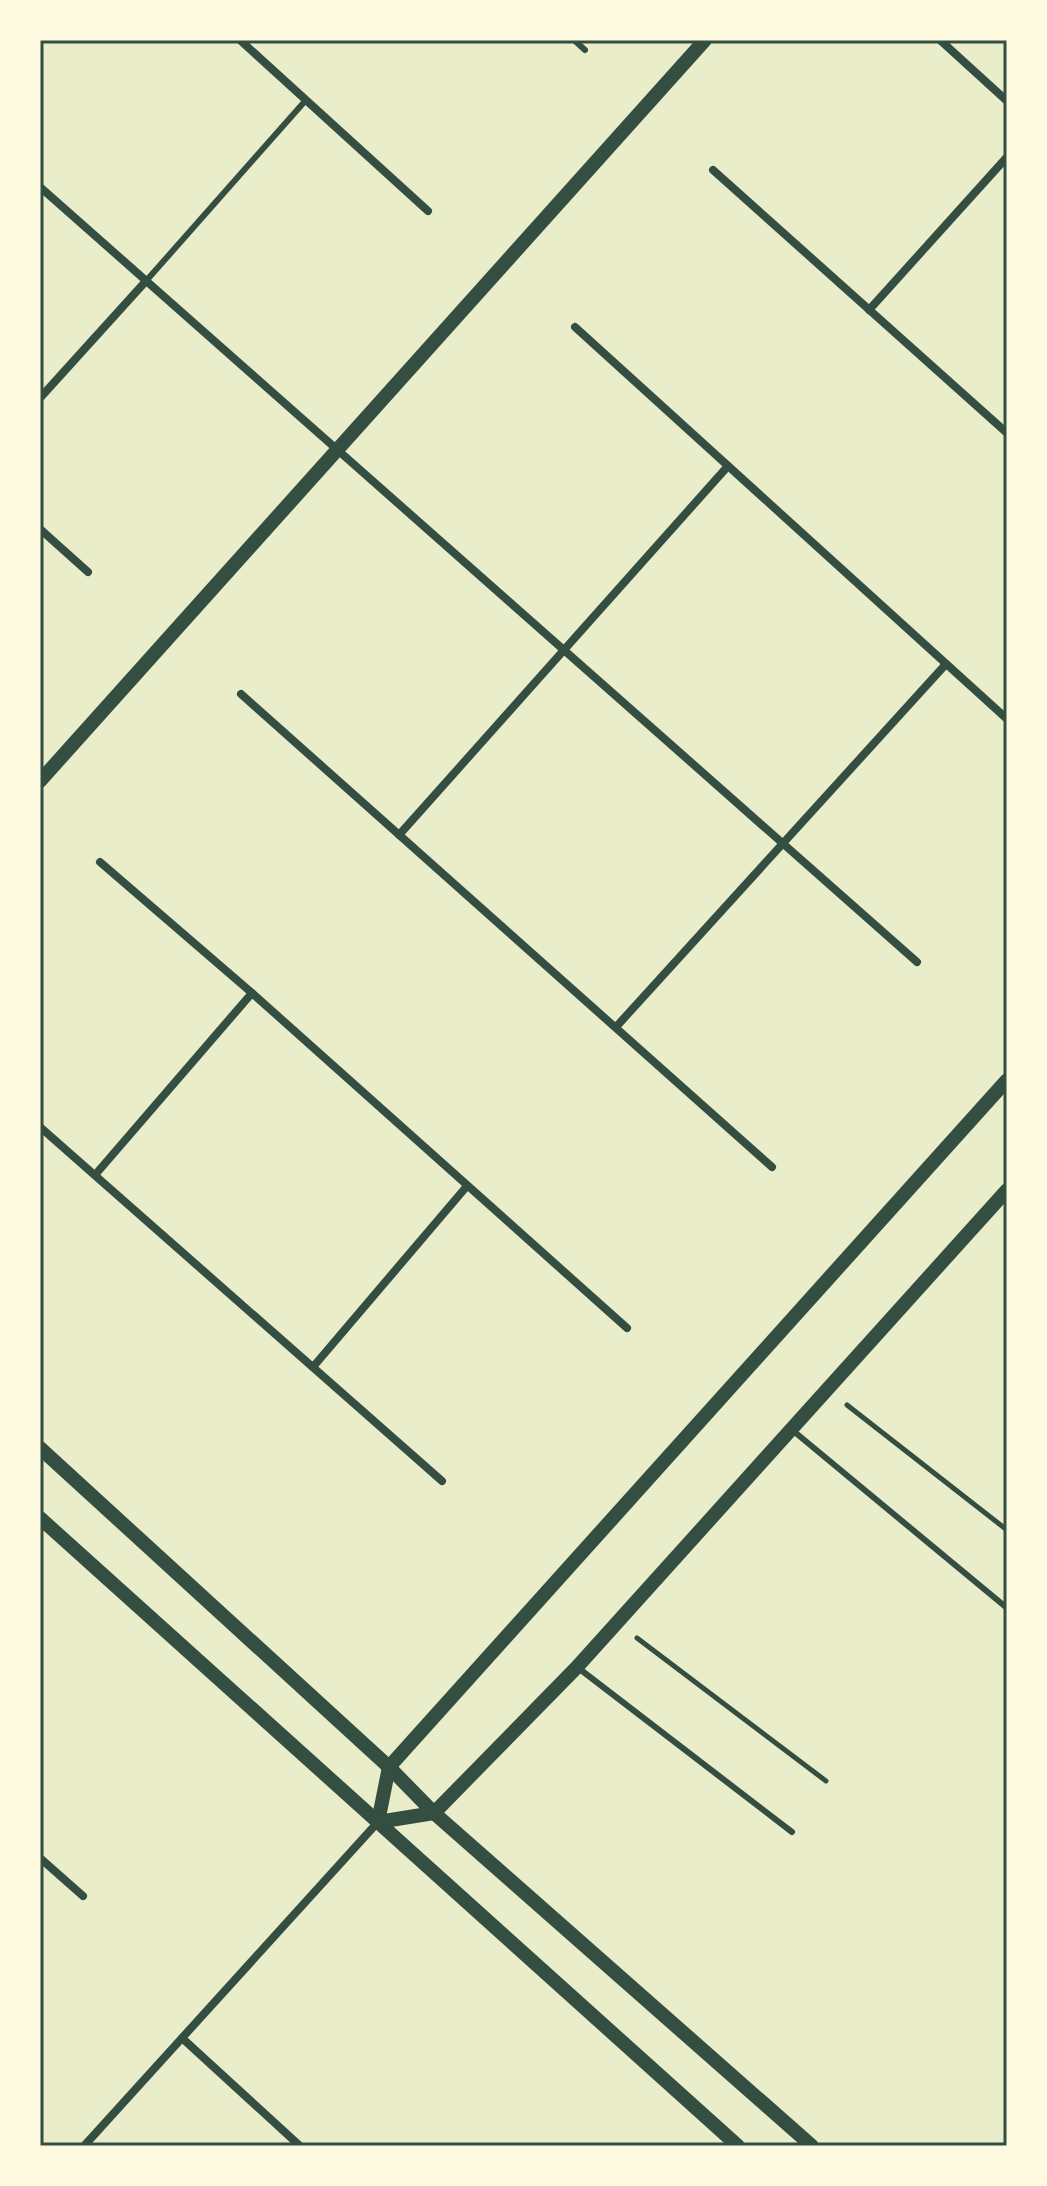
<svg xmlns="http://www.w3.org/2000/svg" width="1047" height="2186" font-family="'Source Sans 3',sans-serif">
	<rect width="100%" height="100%" fill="#e9edc9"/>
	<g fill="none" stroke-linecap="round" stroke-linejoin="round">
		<g stroke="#344e41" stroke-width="5">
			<path d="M847 1405 1007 1530"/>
			<path d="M637 1638 826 1781"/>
		</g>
		<g stroke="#344e41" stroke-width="6">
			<path d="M574 40 585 50"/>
			<path d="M146 281 306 100"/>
			<path d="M791 1429 1007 1608"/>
			<path d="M577 1667 792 1832"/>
		</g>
		<g stroke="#344e41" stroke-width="8">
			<path d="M240 40 428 211"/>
			<path d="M940 40 1007 101"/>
			<path d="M713 170 1007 433"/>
			<path d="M40 187 917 962"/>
			<path d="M869 310 1007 157"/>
			<path d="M575 327 1007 719"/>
			<path d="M40 398 146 281"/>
			<path d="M40 529 88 572"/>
			<path d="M241 694 772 1167"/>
			<path d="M399 835 728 466"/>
			<path d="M100 862 252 993 627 1328"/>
			<path d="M616 1027 946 664"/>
			<path d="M40 1127 442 1481"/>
			<path d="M95 1175 252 993"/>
			<path d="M313 1367 467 1186"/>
			<path d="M40 1858 83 1896"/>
			<path d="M182 2038 300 2146"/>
			<path d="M84 2146 378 1822"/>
		</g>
		<g stroke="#344e41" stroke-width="14">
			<path d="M40 781 705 40"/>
			<path d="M40 1448 389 1767 434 1813 812 2146"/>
			<path d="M40 1518 738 2146"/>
			<path d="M378 1822 389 1767 1007 1080"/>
			<path d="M378 1822 434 1813 577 1667 1007 1190"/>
		</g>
	</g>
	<rect width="1047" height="2186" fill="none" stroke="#fefae0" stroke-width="84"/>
	<rect x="42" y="42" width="963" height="2102" fill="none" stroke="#344e41" stroke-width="3"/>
</svg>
